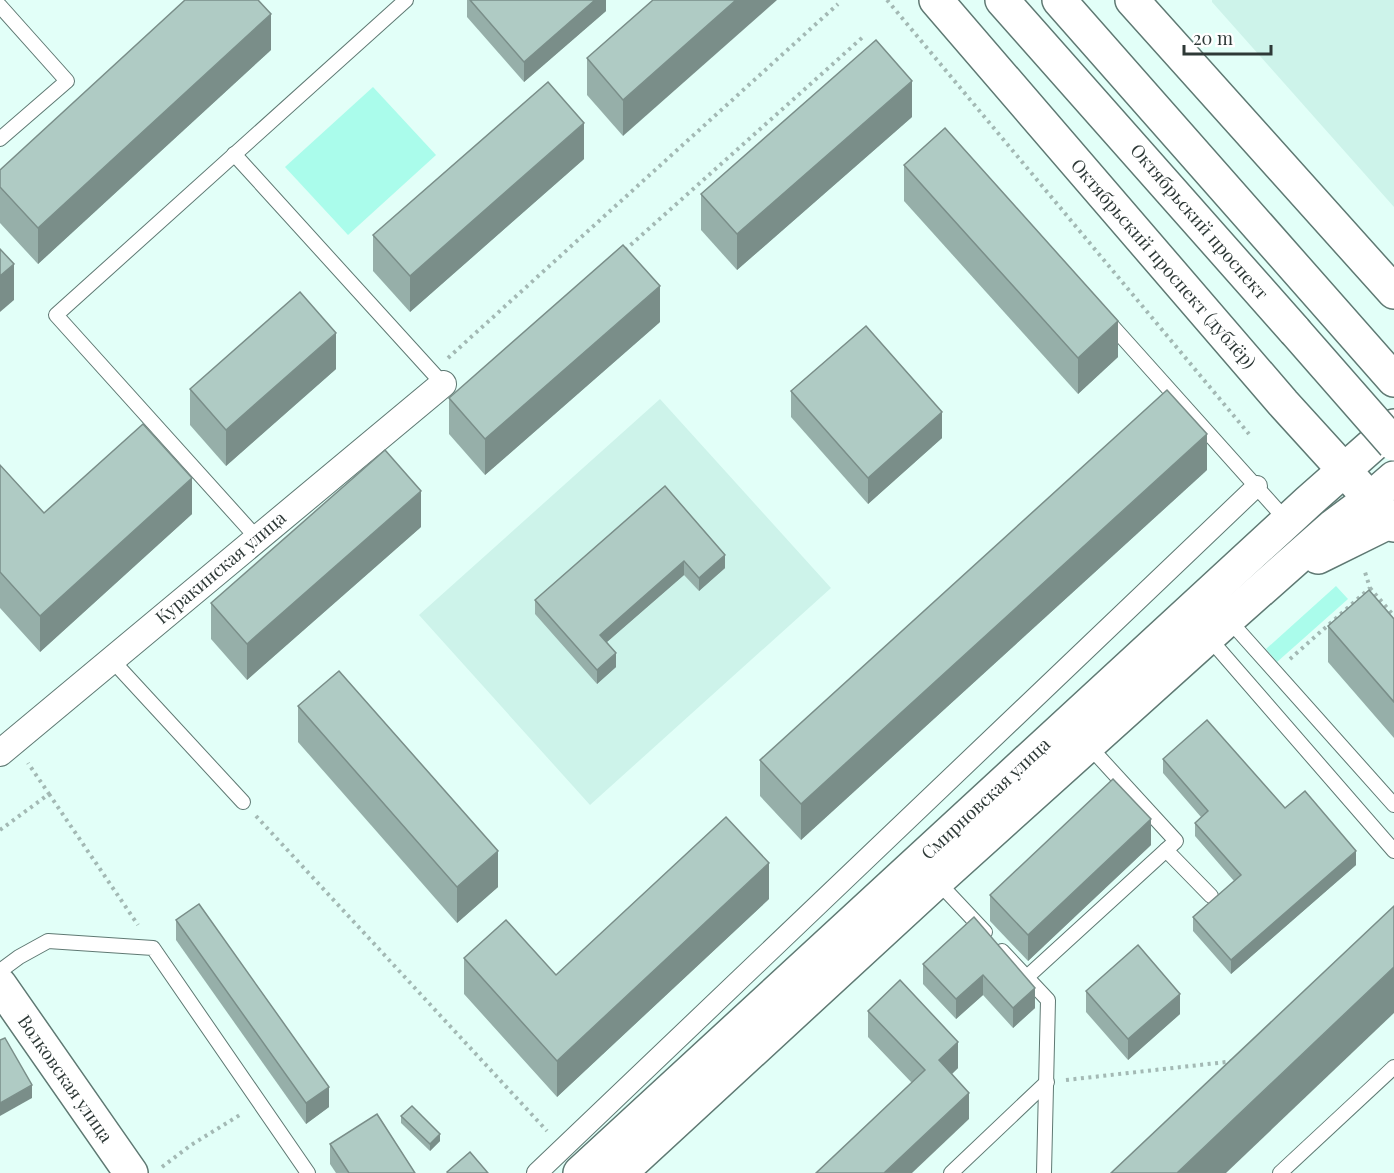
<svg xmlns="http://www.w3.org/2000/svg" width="1394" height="1173" font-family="'Playfair Display',serif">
	<rect width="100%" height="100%" fill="#e2fff8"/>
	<g fill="#cdf3ea">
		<path d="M1212 0H1394V207L1212 2Z"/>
		<path d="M660 399 831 588 590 805 419 615Z"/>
	</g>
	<g fill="#aafceb">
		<path d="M373 87 436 155 348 235 285 167Z"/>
		<path d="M1336 586 1348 599 1277 662 1266 649Z"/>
	</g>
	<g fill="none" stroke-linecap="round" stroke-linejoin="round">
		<defs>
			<g id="service">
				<path d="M0 6 67 81 0 139"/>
				<path d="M234 154 443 384"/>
				<path d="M1106 319 1287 521"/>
				<path d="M257 538 56 315 406 0"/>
				<path d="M1228 619 1394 805"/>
				<path d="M1209 638 1394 851"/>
				<path d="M111 659 243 802"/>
				<path d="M1166 850 1211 896"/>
				<path d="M937 881 985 932"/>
				<path d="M1002 951 1048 1000 1044 1173"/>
				<path d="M0 971 19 957 48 941 153 948 308 1173"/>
				<path d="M1027 977 1176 841 1088 745"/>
				<path d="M951 1173 1047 1082"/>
				<path d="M1280 1173 1394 1067"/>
			</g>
			<path id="pedestrian" d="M537 1173 1257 486"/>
			<path id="minor" d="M0 753 443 384"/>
			<g id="secondary">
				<path d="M936 0 1283 403 1394 525"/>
				<path d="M1132 0 1394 292"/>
				<path d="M1318 557 1391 521"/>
				<path d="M0 985 131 1173"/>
				<path d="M580 1173 1308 502 1394 426"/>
				<path d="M620 1173 937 881 1228 619 1332 527 1371 498 1394 478"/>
			</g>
			<g id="primary">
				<path d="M1002 0 1295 331"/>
				<path d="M1059 0 1394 380"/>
			</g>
		</defs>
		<use href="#service" stroke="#5f7973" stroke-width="16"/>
		<use href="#pedestrian" stroke="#5f7973" stroke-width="22"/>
		<use href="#minor" stroke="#5f7973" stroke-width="28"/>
		<use href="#secondary" stroke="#5f7973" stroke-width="36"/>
		<use href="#primary" stroke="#5f7973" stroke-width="36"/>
		<g stroke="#a3b9b4" stroke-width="4" stroke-dasharray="3 4.5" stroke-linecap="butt">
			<path d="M887 0 1249 434"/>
			<path d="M625 250 864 36"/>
			<path d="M448 358 838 4"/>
			<path d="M1370 588 1394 616"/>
			<path d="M1290 659 1370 588 1364 569"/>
			<path d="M49 794 138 925"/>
			<path d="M256 816 547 1131"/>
			<path d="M0 830 49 794 28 763"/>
			<path d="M1066 1080 1235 1061"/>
			<path d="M162 1167 191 1145 243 1113"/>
		</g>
		<use href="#service" stroke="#fff" stroke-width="14"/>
		<use href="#pedestrian" stroke="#fff" stroke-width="20"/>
		<use href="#minor" stroke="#fff" stroke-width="26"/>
		<use href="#secondary" stroke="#fff" stroke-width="33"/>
		<use href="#primary" stroke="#fff" stroke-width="33"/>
		<defs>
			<path id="primary-bridge" d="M1295 331 1394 444"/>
		</defs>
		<use href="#primary-bridge" stroke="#5f7973" stroke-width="36" stroke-linecap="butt"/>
		<use href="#primary-bridge" stroke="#fff" stroke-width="33"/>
	</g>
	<g fill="#96afa9">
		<path d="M467 0H606V11L524 82 467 17Z"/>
		<path d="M653 0 623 136 587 95V58Z"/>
		<path d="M271 50 38 264 0 223V170Z"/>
		<path d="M912 117 737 270 701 230V194Z"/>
		<path d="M584 159 410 312 373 271V235Z"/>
		<path d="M904 165 1118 357 1078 394 904 201Z"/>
		<path d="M660 322 485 475 449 434V398Z"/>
		<path d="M336 369 226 466 190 425V389Z"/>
		<path d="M791 391 942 438 868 504 791 417Z"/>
		<path d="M0 465 44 513 192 514 40 652 0 608Z"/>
		<path d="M1207 470 801 840 760 796V760Z"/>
		<path d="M665 486 725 568 699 591 684 575 607 642 616 667 597 684 535 614V600Z"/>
		<path d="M421 527 247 680 211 639V603Z"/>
		<path d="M1394 619V738L1328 662V626Z"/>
		<path d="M298 706 498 887 457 923 298 742Z"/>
		<path d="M1163 759 1285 808 1356 865 1231 974 1193 931V917L1234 881 1195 836V823L1201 817 1163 773Z"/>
		<path d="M1151 845 1028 961 990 921V895Z"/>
		<path d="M769 899 557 1097 464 994V958L556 975Z"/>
		<path d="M974 917 1035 1008 1013 1028 983 995 956 1019 923 984V964Z"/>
		<path d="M176 920 329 1107 306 1124 176 940Z"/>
		<path d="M1086 991 1180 1014 1128 1060 1086 1012Z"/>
		<path d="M868 1011 958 1068 952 1074 969 1119 912 1083 868 1037Z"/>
		<path d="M401 1116 440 1141 430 1151 401 1123Z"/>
		<path d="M330 1144 415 1173H336L330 1164Z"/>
	</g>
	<g fill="#7a8e89">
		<path d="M595 0H606V11L524 82V62Z"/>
		<path d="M736 0H777L623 136V100Z"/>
		<path d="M271 14V50L38 264V228Z"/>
		<path d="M912 81V117L737 270V234Z"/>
		<path d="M584 123V159L410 312V276Z"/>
		<path d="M14 264V300L0 312V276Z"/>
		<path d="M660 286V322L485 475V439Z"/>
		<path d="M1118 321V357L1078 394V358Z"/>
		<path d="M336 333V369L226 466V430Z"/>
		<path d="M942 412V438L868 504V478Z"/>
		<path d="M1207 434V470L801 840V804Z"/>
		<path d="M192 478V514L40 652V616Z"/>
		<path d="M421 491V527L247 680V644Z"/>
		<path d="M725 555V568L699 591V578Z"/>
		<path d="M684 561V575L600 648V635Z"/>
		<path d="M616 653V667L597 684V670Z"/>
		<path d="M1151 819V845L1028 961V935Z"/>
		<path d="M498 851V887L457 923V887Z"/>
		<path d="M1356 851V865L1231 974V960Z"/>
		<path d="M769 863V899L557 1097V1061Z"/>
		<path d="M1394 967V1013L1226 1173H1177Z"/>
		<path d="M983 975V995L956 1019V999Z"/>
		<path d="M1035 988V1008L1013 1028V1008Z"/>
		<path d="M1180 994V1014L1128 1060V1039Z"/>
		<path d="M958 1042V1068L939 1086V1060Z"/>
		<path d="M32 1085V1098L0 1116V1103Z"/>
		<path d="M329 1087V1107L306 1124V1103Z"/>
		<path d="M969 1093V1119L912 1173H884Z"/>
		<path d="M440 1134V1141L430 1151V1144Z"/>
	</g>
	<g fill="#afcbc4" stroke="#7a8e89" stroke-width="1.5">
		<path d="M185 0H258L271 14 38 228 0 187V170Z"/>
		<path d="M470 0H595L524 62Z"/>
		<path d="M653 0H736L623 100 587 58Z"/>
		<path d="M876 40 912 81 737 234 701 194Z"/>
		<path d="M548 82 584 123 410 276 373 235Z"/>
		<path d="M945 128 1118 321 1078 358 904 165Z"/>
		<path d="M623 245 660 286 485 439 449 398Z"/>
		<path d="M0 249 14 264 0 276Z"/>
		<path d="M300 292 336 333 226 430 190 389Z"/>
		<path d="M866 326 942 412 868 478 791 391Z"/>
		<path d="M1167 390 1207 434 801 804 760 760Z"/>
		<path d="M143 424 192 478 40 616 0 572V465L44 513Z"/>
		<path d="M385 450 421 491 247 644 211 603Z"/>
		<path d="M665 486 725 555 699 578 684 561 600 635 616 653 597 670 535 600Z"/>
		<path d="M1369 590 1394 619V702L1328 626Z"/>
		<path d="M339 671 498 851 457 887 298 706Z"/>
		<path d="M1207 720 1285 808 1305 791 1356 851 1231 960 1193 917 1241 875 1195 823 1208 811 1163 759Z"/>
		<path d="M1113 779 1151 819 1028 935 990 895Z"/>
		<path d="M726 817 769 863 557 1061 464 958 506 920 556 975Z"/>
		<path d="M199 904 329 1087 306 1103 176 920Z"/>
		<path d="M1394 906V967L1177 1173H1111Z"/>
		<path d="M974 917 1035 988 1013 1008 983 975 956 999 923 964Z"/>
		<path d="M1138 945 1180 994 1128 1039 1086 991Z"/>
		<path d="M900 980 958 1042 939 1060 969 1093 884 1173H816L925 1070 868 1011Z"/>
		<path d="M5 1038 32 1085 0 1103V1040Z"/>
		<path d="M412 1106 440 1134 430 1144 401 1116Z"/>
		<path d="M377 1114 415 1173H349L330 1144Z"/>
		<path d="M470 1152 488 1173H448L447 1172Z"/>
	</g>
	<g text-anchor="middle" stroke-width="5" stroke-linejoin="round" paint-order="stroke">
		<g font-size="18" fill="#2e3937" stroke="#fff">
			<text transform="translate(1199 222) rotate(49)" y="6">Октябрьский проспект</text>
			<text transform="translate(1163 264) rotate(49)" y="6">Октябрьский проспект (дублёр)</text>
			<text transform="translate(221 568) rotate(-40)" y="6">Куракинская улица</text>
			<text transform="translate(986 799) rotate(-43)" y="6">Смирновская улица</text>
			<text transform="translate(65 1079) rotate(55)" y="6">Волковская улица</text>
		</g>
	</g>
	<path d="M1184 45v9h87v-9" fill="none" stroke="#2e3937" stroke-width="3"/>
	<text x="1193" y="45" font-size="18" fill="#2e3937" stroke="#ffffff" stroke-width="4.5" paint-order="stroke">20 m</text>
</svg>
